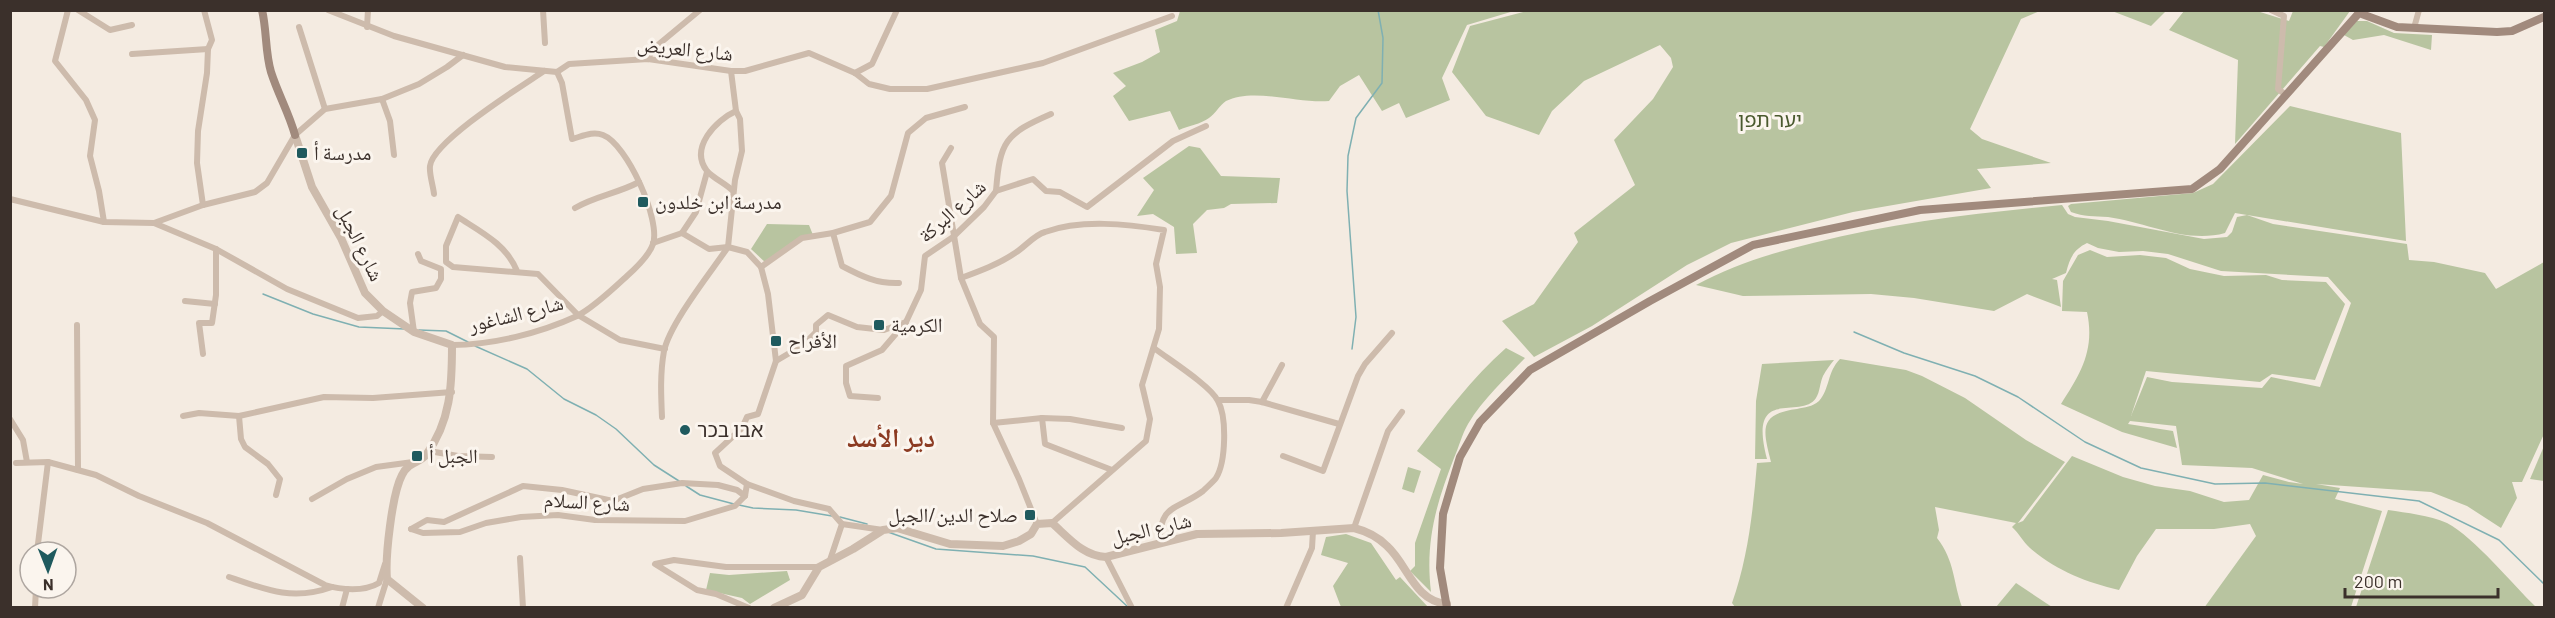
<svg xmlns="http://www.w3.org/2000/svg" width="2555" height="618" font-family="Barlow,'Noto Naskh Arabic','Noto Sans Hebrew',sans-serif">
	<rect width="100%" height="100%" fill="#f4ebe1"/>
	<g fill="#b8c4a0">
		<path d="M1180 11V10L1514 11 1467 25 1442 78 1450 100 1406 118 1399 103 1382 111 1359 75 1340 86 1329 101C1299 104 1253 87 1226 101 1220 105 1215 114 1209 118 1201 124 1188 126 1179 130L1170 111 1129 121 1113 96 1126 86 1113 73 1142 62 1160 52 1155 30 1177 21Z"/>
		<path d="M1527 11H2040L2021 19 1970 129 1982 139 2051 163 1977 169 1991 188 1853 212 1731 243 1687 265 1592 326 1534 357 1502 321 1534 304 1578 242 1574 233 1635 185 1614 140 1653 99 1673 67 1671 58 1660 45 1584 81 1552 111 1539 135 1486 116 1452 72 1470 26Z"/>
		<path d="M2112 11 2166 10V11L2151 26Z"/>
		<path d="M2184 11H2257L2289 21 2293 11H2350L2324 47 2320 46 2235 144 2238 60 2169 30Z"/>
		<path d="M2357 21H2367L2394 33 2432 35 2431 50 2384 35 2353 40 2344 35Z"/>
		<path d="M2290 106 2401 133 2406 241 2235 213 2225 233C2186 244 2146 222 2108 217 2094 216 2084 217 2071 212L2068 206 2071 204 2193 193 2213 184Z"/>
		<path d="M1189 146 1200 148 1221 176 1280 178 1277 203 1231 204 1224 208 1207 210 1193 224 1197 253 1176 254 1174 227 1153 214 1137 216 1154 190 1143 178Z"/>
		<path d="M2062 205 2068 214 2075 217 2108 221 2204 239 2227 237 2232 232 2237 217 2247 215 2273 224 2407 244 2409 260 2434 262 2485 273 2496 289 2544 262V434L2522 482H2512L2517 498 2501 528 2467 506 2431 492 2316 484 2340 488 2335 499 2382 511 2351 607 2204 608 2256 536 2250 524 2214 529H2156L2137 556 2119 590C2086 582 2057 571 2030 548 2023 542 2019 533 2012 527L2016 523 1935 507 1939 530 1937 538C1955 561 1953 582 1962 607H1735L1732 603C1748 558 1753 511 1757 463L1771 462C1763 430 1758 414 1797 409 1805 407 1812 407 1819 401 1830 389 1827 372 1840 359L1906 370 1922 376 1965 398 2026 440 2065 462 2018 523 2023 521 2072 456 2123 477 2155 486 2190 491 2224 502 2249 500 2263 475 2289 482 2303 484 2252 468 2182 465 2176 426 2130 421 2128 424 2173 431 2177 448 2122 432 2061 404C2081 373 2095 350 2087 312L2062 311 2063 281 2078 255 2090 250 2107 257 2140 255 2166 258 2190 269 2224 276 2266 275 2282 280 2326 282 2345 304 2315 380 2272 374 2260 382 2146 371 2131 416 2147 377 2172 382 2262 388 2271 377 2320 387 2351 303 2328 277 2221 271 2168 254 2143 251 2119 252 2098 248 2087 243C2073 250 2070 258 2066 273L2052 279 2057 280 2061 307 2027 294 1994 311 1914 298 1871 294 1743 296 1696 285C1733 265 1772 253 1813 243 1895 222 1978 213 2062 205Z"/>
		<path d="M767 224 809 225 813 235 802 237 767 264 751 249Z"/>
		<path d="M1506 348 1525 358C1505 379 1483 399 1468 424 1462 434 1459 447 1454 458 1436 504 1425 542 1431 592L1410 571 1415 566V543L1441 469 1417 451C1445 414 1472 378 1506 348Z"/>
		<path d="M1834 360C1830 365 1826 370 1823 376 1820 382 1820 392 1816 398 1801 421 1747 384 1767 459H1755L1756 401 1762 364Z"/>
		<path d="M2544 446V481L2530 479Z"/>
		<path d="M1408 467 1421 471 1414 493 1402 489Z"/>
		<path d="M2388 510C2407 513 2429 515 2447 523 2474 537 2513 585 2536 607H2356Z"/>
		<path d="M1346 534 1371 543 1396 580 1400 577 1428 607H1341L1333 586 1348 563 1321 555 1326 537Z"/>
		<path d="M787 571 790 580 750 604 742 598 706 590 710 573 729 575Z"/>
		<path d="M2016 583 2052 607H1996Z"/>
	</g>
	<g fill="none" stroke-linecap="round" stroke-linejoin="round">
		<g stroke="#7fb0b2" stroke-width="1.5">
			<path d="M263 294 313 314 359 327 405 329"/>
			<path d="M419 330 446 331 468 342"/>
			<path d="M1854 332 1904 353 1975 376 2018 397 2085 442 2141 468 2215 484 2265 483 2419 501 2499 540 2544 584"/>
			<path d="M475 346 527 369 564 399 596 415 616 429 654 465 679 481"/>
			<path d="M1352 349 1356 317 1347 191 1348 156 1356 118 1382 83 1383 38 1378 10"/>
			<path d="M686 486 700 495 734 504"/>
			<path d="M739 505 753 508 796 510 832 516"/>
			<path d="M840 517 867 524"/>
			<path d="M888 532 936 549 1033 556 1085 567 1128 607"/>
		</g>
		<g stroke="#cdbbac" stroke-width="6">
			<path d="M68 10 55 61 86 100 95 120 90 156 99 191 104 222"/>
			<path d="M78 10 110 30 132 25"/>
			<path d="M328 10 394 36 505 67 557 72 569 64 648 59 731 71H745L809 53 855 73 869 84 890 89H927L1043 63 1172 16"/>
			<path d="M543 10 545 43"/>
			<path d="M2271 10 2284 16 2278 89 2286 95"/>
			<path d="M299 27 325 109"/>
			<path d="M367 27 368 10"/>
			<path d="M2414 28 2419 10"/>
			<path d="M132 54 208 49"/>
			<path d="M648 59 653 49 700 10"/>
			<path d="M731 71 736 111 740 119 742 151 735 180 728 247 747 252 761 267 768 294 776 361 758 414 747 417 742 428 715 453 720 466 747 484 794 501 829 509 842 524 830 560"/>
			<path d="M855 73 872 64 897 10"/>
			<path d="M382 99 390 121 394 155"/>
			<path d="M951 148 942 163 961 278 980 324 994 337 993 423 1019 479 1037 524"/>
			<path d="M733 191C726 184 713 178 707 171 689 148 716 120 736 111"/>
			<path d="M996 191C1000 141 1005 134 1051 114"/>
			<path d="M434 194C433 185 429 174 430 166 433 141 522 86 544 71"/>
			<path d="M10 199 104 222 154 223 203 205 255 192 267 183 295 135 325 109 382 99 419 84 447 67 463 55"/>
			<path d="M203 205 197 163 198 131 207 73 208 49 212 40 204 10"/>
			<path d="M575 208C595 196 619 193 639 182"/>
			<path d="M154 223 216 249 287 289 358 318 377 316 383 311"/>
			<path d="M682 233 696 212 707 172"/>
			<path d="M833 233 842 266C861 276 877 284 899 283"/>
			<path d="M653 243 682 233 709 249 728 247"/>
			<path d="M761 267 802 238 833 233 870 222 891 196 908 133 926 118 965 107"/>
			<path d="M517 271C506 244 481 232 458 217L446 246V262L453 267 538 274 578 315 620 340 665 349"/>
			<path d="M961 278C980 271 999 264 1015 253 1025 247 1034 235 1045 232 1081 219 1127 224 1164 230L1156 264 1160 287 1159 329 1142 385 1150 419 1146 441 1052 523"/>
			<path d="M185 301 215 304"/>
			<path d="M77 325 78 470"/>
			<path d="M414 332 410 303 412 292 436 288 441 279V269L421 261 418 254"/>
			<path d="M452 345C493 345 540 333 577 316 593 308 614 288 627 276 636 268 649 256 653 244 661 220 627 144 603 135 593 131 583 136 572 139L562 83 557 72"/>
			<path d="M1154 348C1168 359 1211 386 1218 401 1227 417 1226 462 1216 478 1213 482 1207 487 1203 491 1178 510 1159 503 1160 543"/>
			<path d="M203 354 199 323H212L216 295V249"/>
			<path d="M776 361 803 345 816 332V325L828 315 857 327 884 330 906 322"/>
			<path d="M878 398 850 396 846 383V366L882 350 906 322 921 290 925 256 953 237 984 207 996 191 1033 179 1046 191 1060 192 1087 207 1173 141 1206 126"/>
			<path d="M1218 400H1249L1262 402 1339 424"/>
			<path d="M1262 402 1282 365"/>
			<path d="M183 416 199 413 239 416 324 397 373 398 452 392"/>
			<path d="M239 416 241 439 245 447 268 464 280 479 276 495"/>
			<path d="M662 417C661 395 660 373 664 351 670 323 711 272 728 247"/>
			<path d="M1042 418 1045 444 1112 470"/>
			<path d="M10 419 23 440 27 462"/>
			<path d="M993 423 1042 418 1070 419 1122 428"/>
			<path d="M429 451 458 456 492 457"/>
			<path d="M1283 456 1323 471 1358 376 1365 364 1392 333"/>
			<path d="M16 463 48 462 96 475 139 496 207 523 325 585C341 590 364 592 379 583L385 564"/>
			<path d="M312 499 347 479 376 467 413 462"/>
			<path d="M842 524 883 530"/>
			<path d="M1354 528 1388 431 1402 412"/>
			<path d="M411 529 423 533 460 532 486 523 521 517 558 515 595 520 685 521 735 506 745 496 747 484"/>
			<path d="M411 529 427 520 444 522 523 486 562 490 613 501 643 489 682 483 718 485 737 490 745 496"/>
			<path d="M37 552 48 462"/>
			<path d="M1106 557 1132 608"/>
			<path d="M520 558 523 608"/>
			<path d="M229 577C266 590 293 601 332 587"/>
			<path d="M35 608 36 588"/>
			<path d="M342 608 347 589"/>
			<path d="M378 608 387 579"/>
			<path d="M749 608 716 594 697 590 655 564 674 560 726 567H819"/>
			<path d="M1286 608 1312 548 1313 531"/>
		</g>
		<g stroke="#cdbbac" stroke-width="8">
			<path d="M295 135 312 187 341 238 365 293 383 311 414 332 452 345C452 385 451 421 426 455 420 463 409 461 402 475 392 494 385 557 387 579L423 608"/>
			<path d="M774 608 802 595 819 567 853 549 883 530 897 528 950 544 1003 546 1019 541 1031 534 1037 524 1052 523C1069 538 1083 556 1106 557L1197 534 1281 533 1354 528C1366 531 1378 537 1387 546 1408 565 1414 601 1447 604"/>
		</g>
		<g stroke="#a18a7d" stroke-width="8">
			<path d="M262 10C267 31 265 52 271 72 278 94 289 113 295 135"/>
			<path d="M1447 608 1440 568 1443 514 1460 457 1480 422 1530 370 1650 301 1753 245 1920 210 2192 189 2220 169 2359 13 2397 27 2497 32 2512 31 2544 17"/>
		</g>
	</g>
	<g fill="#1f5a5e" stroke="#fbf5ee" stroke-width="2">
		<rect x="296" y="147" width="12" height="12" rx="3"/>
		<rect x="637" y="196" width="12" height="12" rx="3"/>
		<rect x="873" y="319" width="12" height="12" rx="3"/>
		<rect x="770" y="335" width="12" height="12" rx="3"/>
		<circle cx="685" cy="430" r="6"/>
		<rect x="411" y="450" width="12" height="12" rx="3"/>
		<rect x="1024" y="509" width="12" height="12" rx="3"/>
	</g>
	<g text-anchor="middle" stroke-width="6" stroke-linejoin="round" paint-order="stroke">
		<g font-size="20" fill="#3b302b" stroke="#fbf5ee">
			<text transform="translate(685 49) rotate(6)" y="7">شارع العريض</text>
			<text transform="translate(952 211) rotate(-42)" y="7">شارع البركة</text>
			<text transform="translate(360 243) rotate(64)" y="7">شارع الجبل</text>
			<text transform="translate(516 314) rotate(-14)" y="7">شارع الشاغور</text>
			<text transform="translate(587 502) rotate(3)" y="7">شارع السلام</text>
			<text transform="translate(1151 529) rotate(-13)" y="7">شارع الجبل</text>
		</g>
		<g font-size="20" fill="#4a5a2e" stroke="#fbf5ee">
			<text x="1770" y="127">יער תפן</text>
		</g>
		<g font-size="20" fill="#3b302b" stroke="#fbf5ee" text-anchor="start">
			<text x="314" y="160">مدرسة أ</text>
			<text x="655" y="209">مدرسة ابن خلدون</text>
			<text x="891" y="332">الكرمية</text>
			<text x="788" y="348">الأفراح</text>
			<text x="697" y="437">אבו בכר</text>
			<text x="429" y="463">الجبل أ</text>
			<text x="1018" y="522" text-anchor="end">صلاح الدين/الجبل</text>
		</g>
		<g font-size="26" font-weight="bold" fill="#8c3b22" stroke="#fbf5ee">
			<text x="891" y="447">دير الأسد</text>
		</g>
	</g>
	<rect width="2555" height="618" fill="none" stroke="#3b302b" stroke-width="24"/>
	<g transform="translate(48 570) rotate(179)"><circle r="28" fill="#fbf5ee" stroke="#aea6a0" stroke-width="1.5"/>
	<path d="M0-4.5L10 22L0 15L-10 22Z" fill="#1f5a5e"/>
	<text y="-9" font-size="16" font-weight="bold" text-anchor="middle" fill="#3b302b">N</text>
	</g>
	<path d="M2345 588v9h153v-9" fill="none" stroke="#3b302b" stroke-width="3"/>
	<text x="2354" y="588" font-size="18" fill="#3b302b" stroke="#fbf5ee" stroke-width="4.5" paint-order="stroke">200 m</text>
</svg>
